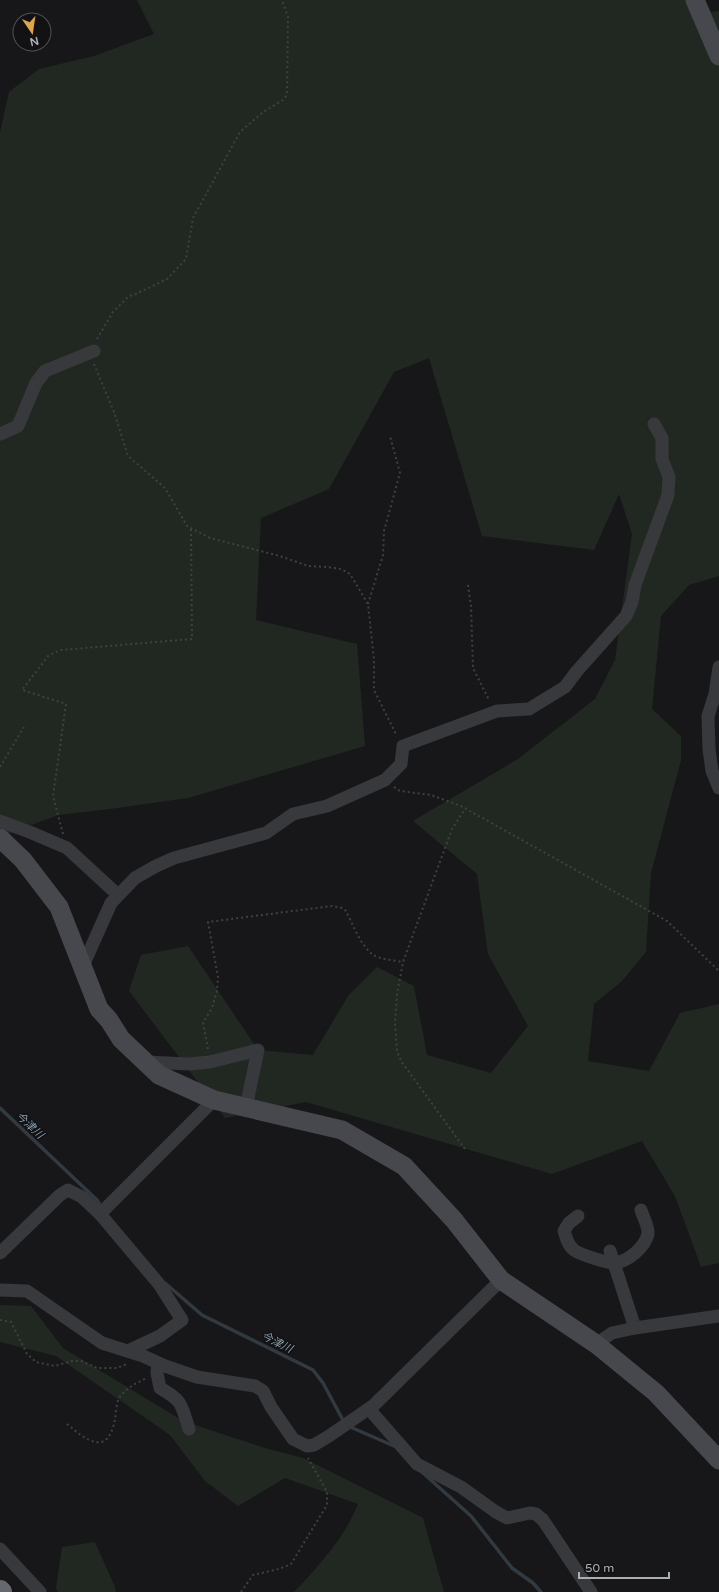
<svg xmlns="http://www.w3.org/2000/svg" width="719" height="1592" font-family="'Varela Round','Noto Sans JP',sans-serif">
	<rect width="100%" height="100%" fill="#171719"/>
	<g fill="#212822">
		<path d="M137 0H688L694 14 719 11V576L689 585 661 616 652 709 681 736V760L651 873 646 952 622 981 594 1004 588 1061 649 1071 680 1013 719 1004V1263L701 1267 675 1196 642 1141 552 1174 306 1102 225 1118 129 991 141 955 188 946 258 1050 313 1055 348 996 377 967 414 986 427 1055 491 1073 528 1026 488 954 477 874 413 821 518 759 595 699 615 660 632 534 619 494 594 550 482 536 429 358 394 372 329 489 261 518 256 620 357 644 365 746 188 798 110 809 58 815 0 837V132L9 92 39 69 94 56 154 34Z"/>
		<path d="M0 1305 31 1306 63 1348 183 1421 265 1448 303 1458 423 1518 444 1592H294C319 1566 345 1537 358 1504L285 1478 238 1506 205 1481 170 1435 56 1356 0 1342Z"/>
		<path d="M95 1542 115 1587 116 1592H58L56 1588 62 1547Z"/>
	</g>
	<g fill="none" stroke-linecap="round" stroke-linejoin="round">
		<g stroke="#313a40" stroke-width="3.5">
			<path d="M0 1108 97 1200 102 1208"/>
			<path d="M165 1283 202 1315 313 1370 323 1383 344 1422"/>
			<path d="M348 1426 394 1446"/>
			<path d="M423 1473 471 1516 512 1568 533 1583 541 1592"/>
		</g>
		<g stroke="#3e4044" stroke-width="2" stroke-dasharray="2 3" stroke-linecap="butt">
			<path d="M97 339 113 312 129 296 136 294 167 279 186 259 193 218 240 132 263 112 283 100 287 95 288 17 282 0"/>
			<path d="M94 364 114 412 128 456 165 488 187 526 210 538 280 556 308 566 327 567 341 569 350 574 368 604 374 660V690L397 736"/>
			<path d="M468 585 471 606 473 668 489 700"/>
			<path d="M368 604 383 555 384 531 400 473 390 436"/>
			<path d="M0 767 24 727"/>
			<path d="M394 787 400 791 431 795 461 806 667 921 719 971"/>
			<path d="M63 834 53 796 66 704 22 690 49 655 61 650 192 639 191 529"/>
			<path d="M208 1049 203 1023 212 1008 217 991 218 977 208 922 332 906 342 908 346 911C353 925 360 944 372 954 380 960 394 960 403 962"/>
			<path d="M465 1149 401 1061 397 1051 395 1023 397 994 403 962 452 829 465 809"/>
			<path d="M0 1320 11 1322 27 1354 36 1362 55 1366 72 1361H81L97 1368H117L127 1364"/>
			<path d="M67 1424C87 1441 108 1457 115 1419 116 1413 116 1404 119 1398 126 1388 136 1383 147 1378"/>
			<path d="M241 1592 253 1575 279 1569 291 1564 327 1505V1492L308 1458"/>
		</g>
		<g stroke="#38393d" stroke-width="13">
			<path d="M0 434 18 426 36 383 45 371 94 351"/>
			<path d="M719 667 715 694 708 716 709 749 712 771 719 788"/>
			<path d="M0 821 32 833 67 848 118 895"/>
			<path d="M82 968 111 903 135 878 156 866 174 858 266 833 293 814 327 806 385 780 401 764 403 746 497 711 529 709 565 687 577 671 626 616 632 602 635 585 668 495 669 477 662 459V438L654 424"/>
			<path d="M146 1062 189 1064 210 1062 258 1050 246 1107"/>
			<path d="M100 1214 214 1100"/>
			<path d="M578 1216 569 1223 564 1231C566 1237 568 1246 574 1250 578 1254 610 1264 615 1263 629 1261 645 1247 648 1234 649 1227 643 1217 641 1210"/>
			<path d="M610 1251 635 1328"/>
			<path d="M0 1253 60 1195 68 1190 82 1197 100 1214 159 1284 182 1320 160 1336 128 1351"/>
			<path d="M0 1290 27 1291 102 1343 143 1356 165 1366 197 1377 255 1386 263 1391 271 1407 293 1439 307 1446 314 1445 329 1436 374 1405 501 1280"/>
			<path d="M596 1344 612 1333 635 1328 719 1316"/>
			<path d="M158 1363 157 1373 160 1388C183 1401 181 1404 189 1429"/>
			<path d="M369 1409 417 1464 461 1487 496 1512 507 1518 530 1513 536 1514 543 1520 591 1592"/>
			<path d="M0 1549 40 1592"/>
		</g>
		<g stroke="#47484d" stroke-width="19">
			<path d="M695 0 719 56"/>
			<path d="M0 838 23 860 59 907 99 1009 109 1020 121 1039 159 1075 214 1100 342 1130 404 1166 454 1220 501 1280 596 1344 656 1393 719 1460"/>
		</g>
		<path stroke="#65686e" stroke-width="22" d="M0 1591 1 1592"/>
	</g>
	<g text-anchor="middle" stroke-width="3" stroke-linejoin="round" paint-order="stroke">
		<g font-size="11" font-style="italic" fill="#859dae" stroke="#121214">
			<text transform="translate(30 1125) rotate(43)" y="4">今津川</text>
			<text transform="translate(277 1342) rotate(26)" y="4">今津川</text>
		</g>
	</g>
	<g transform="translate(32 32) rotate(167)"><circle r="19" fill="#121214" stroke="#4f5155"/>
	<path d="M0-3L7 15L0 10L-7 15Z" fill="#dfa548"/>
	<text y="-6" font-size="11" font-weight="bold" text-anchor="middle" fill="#aaafb7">N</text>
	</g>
	<path d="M579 1572v6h90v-6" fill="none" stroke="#aaafb7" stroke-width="2"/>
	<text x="585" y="1572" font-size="12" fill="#aaafb7" stroke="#121214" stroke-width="3" paint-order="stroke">50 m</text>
</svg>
